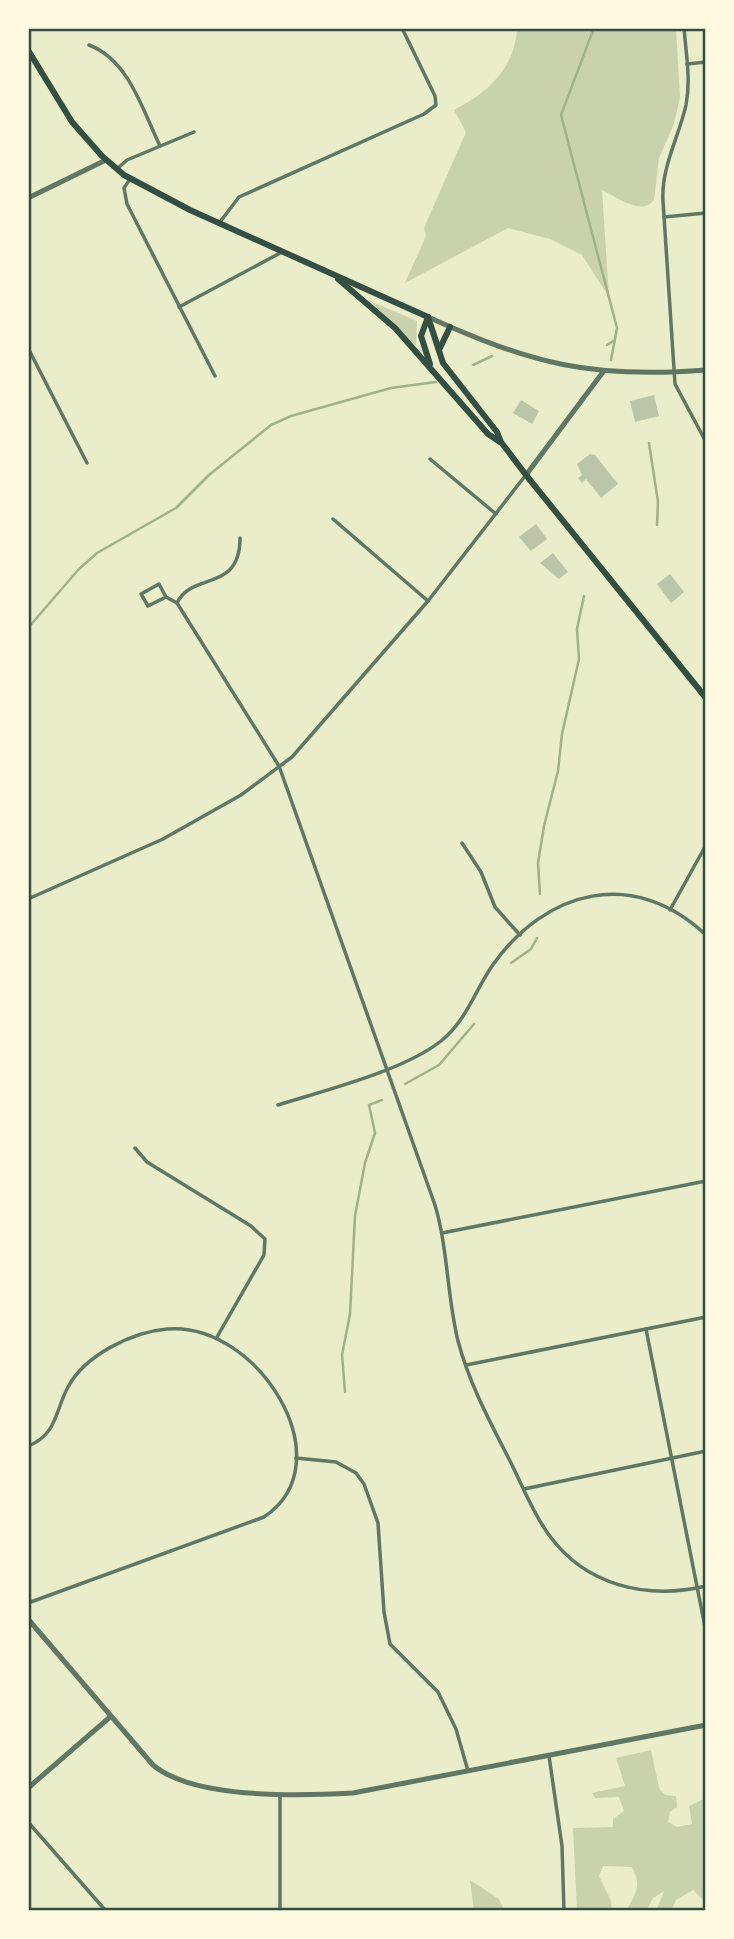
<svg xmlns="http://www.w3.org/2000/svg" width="734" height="1939" font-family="'Exo 2',sans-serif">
	<rect width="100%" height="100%" fill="#e9edc9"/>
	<g fill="#cad2ad">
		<path d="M517 28H676L680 97 674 124 659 158 654 200C641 217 616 196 602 190L609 297 582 255 550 239 508 228 405 283 426 236 424 228 466 132 454 110C488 93 515 68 517 28Z"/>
		<path d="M370 301 417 321 416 346Z"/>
		<path d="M651 1750 659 1788 665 1795 676 1796 677 1807 670 1812 668 1822 677 1827 692 1824 689 1806 706 1798V1903L693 1890 676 1900 671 1911H656L664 1891 653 1898 646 1911H626C636 1894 642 1885 632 1867L603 1866 599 1876 611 1901 612 1911H577L573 1828 613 1827V1819L624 1811 619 1797 595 1798 592 1793 625 1786 616 1758Z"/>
		<path d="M470 1880 499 1899 505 1911H474Z"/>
	</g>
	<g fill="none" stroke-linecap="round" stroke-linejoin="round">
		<g stroke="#a3b18a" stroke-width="2.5">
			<path d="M594 28 561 115 617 328 611 360"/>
			<path d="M607 345 615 340"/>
			<path d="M473 365 492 356"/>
			<path d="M649 443 658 502 657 525"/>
			<path d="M28 628 78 570 97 553 176 508 209 475 271 425 291 416 391 388 436 382"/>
			<path d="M540 894 538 863 544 826 558 771 562 734 579 659 577 629 584 596"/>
			<path d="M511 963 531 949 537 938"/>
			<path d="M405 1084 439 1065 474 1024"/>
			<path d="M345 1392 342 1355 350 1314 355 1216 365 1163 375 1133 369 1105 382 1100"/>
		</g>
	</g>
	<g fill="#bcc5a7">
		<path d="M654 395 659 416 635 422 630 401Z"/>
		<path d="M521 400 539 411 532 424 513 413Z"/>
		<path d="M590 454 595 455 618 484 601 498 586 479 582 483 578 478 582 475 577 464Z"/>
		<path d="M536 524 547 539 531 551 519 537Z"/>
		<path d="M553 553 568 572 559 579 540 563Z"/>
		<path d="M670 574 684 592 671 603 657 584Z"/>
	</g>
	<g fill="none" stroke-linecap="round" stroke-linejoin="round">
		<g stroke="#617663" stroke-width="3.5">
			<path d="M684 28C686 54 691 79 686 105 679 137 661 167 663 201L675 384 706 442"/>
			<path d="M89 45C129 60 143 111 160 146"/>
			<path d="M687 64 706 62"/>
			<path d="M118 168 127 160 194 132"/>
			<path d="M130 179 124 188 127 204 215 376"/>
			<path d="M664 217 706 213"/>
			<path d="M220 222 239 197 424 114 436 105 435 96 402 28"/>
			<path d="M179 307 282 252"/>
			<path d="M28 348 87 463"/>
			<path d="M430 459 496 514"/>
			<path d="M333 519 428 601"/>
			<path d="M166 597 148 606 141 594 159 584 166 597 177 603"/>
			<path d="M177 603 279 766 435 1205C448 1249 447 1296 458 1341 469 1383 490 1422 509 1459 522 1484 532 1512 549 1535 586 1586 647 1600 706 1586"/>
			<path d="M177 603C192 571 240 593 240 538"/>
			<path d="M462 843 481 872 495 907 520 935"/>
			<path d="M28 899 163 839 241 795 292 757 428 601 525 476"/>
			<path d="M670 910 706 845"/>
			<path d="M278 1105C326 1090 403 1071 441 1041 466 1021 475 991 492 966 546 889 634 867 706 935"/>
			<path d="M135 1148 147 1162 251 1226 265 1239 264 1255 217 1337"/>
			<path d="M442 1233 706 1181"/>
			<path d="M646 1329 706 1632"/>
			<path d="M466 1365 706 1317"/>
			<path d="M28 1446C57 1435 55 1411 68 1387 85 1355 132 1332 167 1329 258 1321 346 1463 264 1517L28 1603"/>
			<path d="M296 1458 336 1462 356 1473 364 1484 378 1523 384 1612 390 1644 438 1692 456 1729 468 1771"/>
			<path d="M524 1489 706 1451"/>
			<path d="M549 1756 562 1846 564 1911"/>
			<path d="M28 1822 106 1911"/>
			<path d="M280 1911V1795"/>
		</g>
		<g stroke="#617663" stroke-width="5">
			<path d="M28 198 106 160"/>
			<path d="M428 317C532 364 591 379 706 370"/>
			<path d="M526 475 603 372"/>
			<path d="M28 1619 153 1765C193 1799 300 1796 353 1793L706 1725"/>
			<path d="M28 1788 110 1717"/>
		</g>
		<g stroke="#344e41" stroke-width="6">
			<path d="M28 50 72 122 102 156 124 175 190 210 428 317"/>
			<path d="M338 279 395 328 488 434 500 442"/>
			<path d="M428 317 443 363 497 432 501 442 526 475 706 698"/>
			<path d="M428 317 421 336 430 364"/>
			<path d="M439 350 450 327"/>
		</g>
	</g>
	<rect width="734" height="1939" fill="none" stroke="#fefae0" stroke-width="60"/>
	<rect x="30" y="30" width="674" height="1879" fill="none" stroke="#344e41" stroke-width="2.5"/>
</svg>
